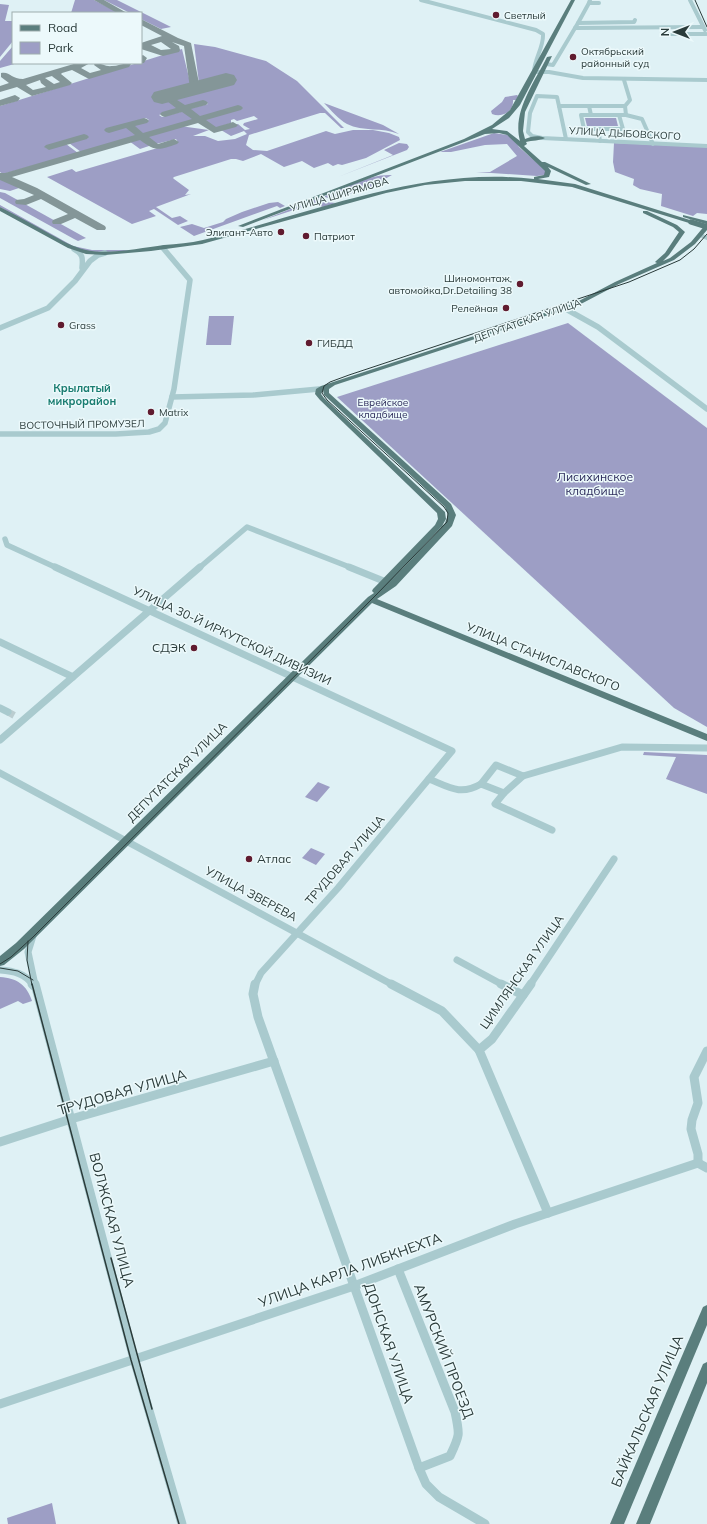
<svg xmlns="http://www.w3.org/2000/svg" width="707" height="1524" font-family="Mulish,sans-serif">
	<rect width="100%" height="100%" fill="#dff1f5"/>
	<g fill="#9d9ec5">
		<path d="M75 0H94L119 13H71Z"/>
		<path d="M104 0H117L171 27 161 29 141 19V13H130Z"/>
		<path d="M0 4 9 5 5 21H13V41L0 57Z"/>
		<path d="M194 44 215 47 266 61 297 81 344 128H341L325 113H320L249 135 246 145 253 150 267 151 326 131 335 134 353 130H373L389 133 399 137 400 140 366 158 342 165 338 164 333 166 328 163 314 168 302 161 284 167 261 154 243 161 236 159H231L174 177 173 178 174 179 189 190 185 195 191 194 156 207 172 218 180 216 188 221 178 225 154 209 149 211 156 216 132 224 47 177 72 169 76 172 178 142 176 139 156 144 146 137 180 126 209 130 193 136H205L218 141 235 139 247 134 244 131 231 136 221 130 238 124 245 130 250 129 243 125 244 123 258 119 254 116 237 121 234 119 231 120V123L216 128 203 119 242 108V107L200 117 188 109 208 104 205 101 185 107 174 99V97L231 81 226 77H223L199 83Z"/>
		<path d="M13 46V63H18L0 68V61Z"/>
		<path d="M182 49 191 86 152 97 156 100 165 97 180 108 159 115 162 117 184 111 196 119 145 134H141L130 126 149 120 146 118 105 130 108 132 127 127 137 134 136 136 81 152 69 143 88 138 85 135 45 147 48 149 66 144 78 153 3 174 0 172V106Z"/>
		<path d="M517 95 518 96 516 100H513C514 112 502 118 492 114L491 111 502 102 505 97Z"/>
		<path d="M324 103 383 125 399 134C382 127 363 132 347 124 338 119 331 110 324 103Z"/>
		<path d="M585 118H616L618 126H587Z"/>
		<path d="M494 133 507 135 514 139 519 147 546 171 545 175 537 176 476 172H490L517 156 507 144 485 145 451 152H440Z"/>
		<path d="M138 138H141L152 145 140 149 129 141Z"/>
		<path d="M399 143 407 144 409 147 407 150 338 177 393 155 384 150Z"/>
		<path d="M614 143 707 147V214L697 213 693 216 661 206 662 194 640 189 633 185 634 179 615 172 613 162Z"/>
		<path d="M392 175 383 180 388 183 331 199 325 197V196C346 188 368 174 392 175Z"/>
		<path d="M0 178 19 186V188L10 191 0 189Z"/>
		<path d="M0 192 5 193 86 238 78 241 74 239 0 198Z"/>
		<path d="M318 198 324 202 336 203 323 207 308 204 297 210H294L263 220Z"/>
		<path d="M278 202 285 206 280 208 277 206 194 236 180 227 192 224 204 228 223 222 226 219 242 212 269 203Z"/>
		<path d="M0 205 73 246 92 250H138C120 251 100 254 82 250 54 242 25 221 0 207Z"/>
		<path d="M209 316H234L231 345H206Z"/>
		<path d="M568 323 707 428V727L674 708 337 397Z"/>
		<path d="M644 752 707 755V794L666 779 676 757 643 755Z"/>
		<path d="M318 782 330 787 317 802 305 797Z"/>
		<path d="M311 848 325 854 316 865 302 858Z"/>
		<path d="M0 977C17 978 27 985 32 1001L23 1004 18 1001 0 1009Z"/>
		<path d="M52 1503 56 1524H8L7 1518Z"/>
	</g>
	<g fill="none" stroke-linecap="round" stroke-linejoin="round">
		<g fill="#849698" fill-rule="evenodd">
			<path d="M94 0H104L127 13H117Z"/>
			<path d="M141 19 178 38 191 43 200 88 198 90 195 91 190 88 184 46 172 42 179 46 180 50 179 52 163 56 141 49V43L162 36 141 25ZM161 42 171 49 161 50 151 45Z"/>
			<path d="M143 55 147 58 144 63H138H141V56Z"/>
			<path d="M77 63H90L81 68 90 73 101 70 94 65 95 63C101 63 106 67 112 66 119 66 124 62 131 64L129 67 89 79 72 70 62 73 61 74 72 83 70 85 32 96 17 87 0 92V86L9 83 1 77V73C10 71 11 79 23 79ZM52 76 53 77 60 82 54 84 45 78ZM40 80 41 83 46 87 33 90 26 85Z"/>
			<path d="M166 93 185 105 203 100 206 101 208 103 206 105 191 109 200 116 238 105 241 106 243 108 241 110 206 120 216 127 233 122 238 125 236 127 214 133 198 123 149 137 158 144 174 139 179 142 177 144C159 150 156 152 140 140L12 177 37 188 105 226 106 228 105 230H97L75 218 61 224H53L52 222 53 220 68 214 41 199 26 205 16 204 15 202 16 200 24 199 34 195 0 180V173H5L135 135 126 128 109 133 106 132 104 130 106 128 144 118 147 119 149 121 147 123 135 126 143 133 192 119 182 112 165 117 162 116 160 114 162 112 176 108 163 98 161 96 163 94Z"/>
			<path d="M15 95 20 98 18 101 0 106V100Z"/>
			<path d="M84 134 87 135 89 137 87 139 49 150 44 147 46 145Z"/>
		</g>
		<path fill="#849698" fill-rule="evenodd" d="M226 73 234 75 237 80 234 85 162 104 154 102 151 97 154 92Z"/>
		<path stroke="#bbcdd0" stroke-width="7" stroke-dasharray="7 3.5" stroke-linecap="butt" d="M8 712 17 717"/>
		<g stroke="#a9cace" stroke-width="4">
			<path d="M421 0 536 30 543 34C544 47 534 59 534 72H549L583 78 707 80"/>
			<path d="M590 0 589 3H599"/>
			<path d="M690 0 705 30"/>
			<path d="M578 23 589 3"/>
			<path d="M575 28 703 27"/>
			<path d="M663 34H706"/>
			<path d="M546 64 553 65 578 23 634 22 635 20"/>
			<path d="M624 80 630 100 625 106"/>
			<path d="M559 106 557 97 537 96 530 113 528 132 532 136 542 138 707 146"/>
			<path d="M589 106H625L626 115"/>
			<path d="M598 129H623L619 115"/>
			<path d="M566 139 559 106H589L591 115"/>
			<path d="M600 141 598 129H584L581 115H626L642 119 653 144"/>
			<path d="M700 235 707 238"/>
		</g>
		<g stroke="#a9cace" stroke-width="5.5">
			<path d="M74 249C83 254 83 258 82 268"/>
			<path d="M564 308 598 327 707 409"/>
			<path d="M0 328 48 308 75 281 90 261 98 255 105 253"/>
			<path d="M172 397 253 395 319 389"/>
			<path d="M0 434H116L149 432 159 429 165 423 174 389 190 280 163 248"/>
			<path d="M5 539 7 545 57 568"/>
			<path d="M199 568 247 527 352 568"/>
		</g>
		<g stroke="#a9cace" stroke-width="7">
			<path d="M55 567 452 751 338 888 261 973 255 985"/>
			<path d="M349 567 391 584"/>
			<path d="M0 642 73 677"/>
			<path d="M0 708 8 712"/>
			<path d="M0 740 200 567"/>
			<path d="M0 773 393 985"/>
			<path d="M429 779C449 787 460 796 481 784L504 793 495 804 552 830"/>
			<path d="M481 784 496 765 523 776 622 747 707 748"/>
			<path d="M504 793 523 776"/>
			<path d="M33 936 28 952 35 985"/>
			<path d="M457 960 503 985"/>
			<path d="M0 970C13 971 25 973 33 985"/>
			<path d="M530 985 614 859"/>
		</g>
		<g stroke="#a9cace" stroke-width="9">
			<path d="M32 984 34 986"/>
			<path d="M35 984 134 1359 182 1524"/>
			<path d="M255 984 253 994 258 1017 419 1468 426 1484 439 1497 485 1524"/>
			<path d="M391 984 442 1011 479 1050"/>
			<path d="M501 984 523 995"/>
			<path d="M531 984 492 1039 479 1050 548 1213"/>
			<path d="M0 1142 71 1119 274 1061"/>
			<path d="M698 1163V1154L691 1129 692 1120 698 1103 694 1077 707 1051"/>
			<path d="M398 1269 455 1412C460 1435 460 1435 450 1456L419 1468"/>
			<path d="M0 1404 354 1286 515 1224 698 1163 707 1168"/>
		</g>
		<g fill="#5a7e7d" fill-rule="evenodd">
			<path d="M571 0H575L520 105 509 118 492 129 507 131 520 141C512 112 534 83 547 57L552 56 525 112 523 131 525 139C531 136 540 135 545 138 540 141 532 140 526 142L527 144 524 146 542 162H545L591 184 586 185 548 167 551 171 549 177 538 179 575 184 693 221V223H689L572 187 521 181H465L425 185 386 193 202 244 151 251 105 255 86 254 68 248 0 211V207L2 208C18 216 34 225 50 234 61 240 73 247 86 250 106 255 142 248 164 245 177 244 190 243 203 240 312 214 419 166 534 179V177L544 175 545 171 507 135 499 133 485 134 243 227 238 226 464 139 492 125 510 110Z"/>
			<path d="M643 211H647L677 225 685 232 669 255 663 261 670 258 691 242 706 224 683 217V215L707 221V230L695 244 674 260 619 284 579 305 335 385 329 389V393L451 504 456 515 452 526 396 586 377 599 707 734V741L372 603 24 949 4 965 0 966V956L16 943 368 597 374 593 372 591 373 589 435 525 438 519 437 513 320 400 315 394 316 389 321 386 575 303 615 282 657 263 655 262 656 261 665 253 679 232 673 227 643 213ZM323 390 324 395 445 507 448 515 445 523 387 585 441 528 446 519 445 512 324 398 321 394Z"/>
			<path d="M707 1305V1325L624 1524H610L703 1307Z"/>
			<path d="M707 1362V1383L650 1524H636L703 1364Z"/>
		</g>
		<g stroke="#2a3b3a" stroke-width="1">
			<path d="M695 0 707 27"/>
			<path d="M28 941 27 960 32 985"/>
			<path d="M0 964 11 957 33 937 376 595 447 522 448 513 444 507 327 400 322 393 324 386 330 382 349 375 629 282 680 260 694 249 707 234"/>
			<path d="M0 968 18 971 33 980"/>
		</g>
		<g stroke="#2a3b3a" stroke-width="1.5">
			<path d="M32 984 131 1360 179 1524"/>
			<path d="M111 1258 152 1409"/>
		</g>
		<path stroke="#5a7e7d" stroke-width="5.5" d="M691 222 707 227"/>
	</g>
	<g fill="#601b2f" stroke="#ecf9fb" stroke-width="1.5">
		<circle cx="496" cy="15" r="4"/>
		<circle cx="573" cy="57" r="4"/>
		<circle cx="281" cy="232" r="4"/>
		<circle cx="306" cy="236" r="4"/>
		<circle cx="520" cy="284" r="4"/>
		<circle cx="506" cy="308" r="4"/>
		<circle cx="61" cy="325" r="4"/>
		<circle cx="309" cy="343" r="4"/>
		<circle cx="151" cy="412" r="4"/>
		<circle cx="194" cy="648" r="4"/>
		<circle cx="249" cy="859" r="4"/>
	</g>
	<g text-anchor="middle" stroke-width="3" stroke-linejoin="round" paint-order="stroke">
		<g font-size="10" fill="#2a3b3a" stroke="#ecf9fb" text-anchor="start">
			<text x="504" y="19">Светлый</text>
			<text x="581" y="55">Октябрьский<tspan x="581" dy="12">районный суд</tspan></text>
			<text x="273" y="236" text-anchor="end">Элигант-Авто</text>
			<text x="314" y="240">Патриот</text>
			<text x="512" y="282" text-anchor="end">Шиномонтаж,<tspan x="512" dy="12">автомойка,Dr.Detailing 38</tspan></text>
			<text x="498" y="312" text-anchor="end">Релейная</text>
			<text x="69" y="329">Grass</text>
			<text x="317" y="347">ГИБДД</text>
			<text x="159" y="416">Matrix</text>
		</g>
		<g font-size="10" fill="#2a3b3a" stroke="#ecf9fb">
			<text transform="translate(625 133) rotate(3)" y="4">УЛИЦА ДЫБОВСКОГО</text>
			<text transform="translate(339 194) rotate(-16)" y="4">УЛИЦА ШИРЯМОВА</text>
			<text transform="translate(527 320) rotate(-19)" y="4">ДЕПУТАТСКАЯ УЛИЦА</text>
			<text transform="translate(82 424) rotate(-1)" y="4">ВОСТОЧНЫЙ ПРОМУЗЕЛ</text>
		</g>
		<g font-size="10" fill="#2c2b5b" stroke="#ecf9fb">
			<text x="383" y="406">Еврейское<tspan x="383" dy="12">кладбище</tspan></text>
		</g>
		<g font-size="11" font-weight="bold" fill="#1a7d71" stroke="#ecf9fb">
			<text x="82" y="392">Крылатый<tspan x="82" dy="13">микрорайон</tspan></text>
		</g>
		<g font-size="12" fill="#2c2b5b" stroke="#ecf9fb">
			<text x="595" y="481">Лисихинское<tspan x="595" dy="14">кладбище</tspan></text>
		</g>
		<g font-size="12" fill="#2a3b3a" stroke="#ecf9fb">
			<text transform="translate(232 636) rotate(25)" y="4">УЛИЦА 30-Й ИРКУТСКОЙ ДИВИЗИИ</text>
			<text transform="translate(543 657) rotate(22)" y="4">УЛИЦА СТАНИСЛАВСКОГО</text>
			<text transform="translate(177 772) rotate(-45)" y="4">ДЕПУТАТСКАЯ УЛИЦА</text>
			<text transform="translate(345 860) rotate(-49)" y="4">ТРУДОВАЯ УЛИЦА</text>
			<text transform="translate(251 894) rotate(28)" y="4">УЛИЦА ЗВЕРЕВА</text>
			<text transform="translate(522 972) rotate(-55)" y="4">ЦИМЛЯНСКАЯ УЛИЦА</text>
		</g>
		<g font-size="12" fill="#2a3b3a" stroke="#ecf9fb" text-anchor="end">
			<text x="186" y="652">СДЭК</text>
			<text x="257" y="863" text-anchor="start">Атлас</text>
		</g>
		<g font-size="14" fill="#2a3b3a" stroke="#ecf9fb">
			<text transform="translate(122 1092) rotate(-16)" y="5">ТРУДОВАЯ УЛИЦА</text>
			<text transform="translate(112 1220) rotate(75)" y="5">ВОЛЖСКАЯ УЛИЦА</text>
			<text transform="translate(350 1270) rotate(-20)" y="5">УЛИЦА КАРЛА ЛИБКНЕХТА</text>
			<text transform="translate(389 1343) rotate(71)" y="5">ДОНСКАЯ УЛИЦА</text>
			<text transform="translate(444 1351) rotate(69)" y="5">АМУРСКИЙ ПРОЕЗД</text>
			<text transform="translate(647 1411) rotate(-67)" y="5">БАЙКАЛЬСКАЯ УЛИЦА</text>
		</g>
	</g>
	<rect x="12" y="12" width="130" height="52" fill="#ecf9fb" stroke="#9eadae"/>
	<rect x="20" y="25" width="20" height="6" fill="#5a7e7d" stroke="#9eadae"/>
	<text x="48" y="32" font-size="12" fill="#2a3b3a">Road</text>
	<rect x="20" y="42" width="20" height="12" fill="#9d9ec5" stroke="#9eadae"/>
	<text x="48" y="52" font-size="12" fill="#2a3b3a">Park</text>
	<g transform="translate(675 32) rotate(270)" stroke="#ecf9fb" stroke-width="3" paint-order="stroke">
	<path d="M0-3L7 15L0 10L-7 15Z" fill="#2a3b3a"/>
	<text y="-6" font-size="11" font-weight="bold" text-anchor="middle" fill="#2a3b3a">N</text>
	</g>
</svg>
